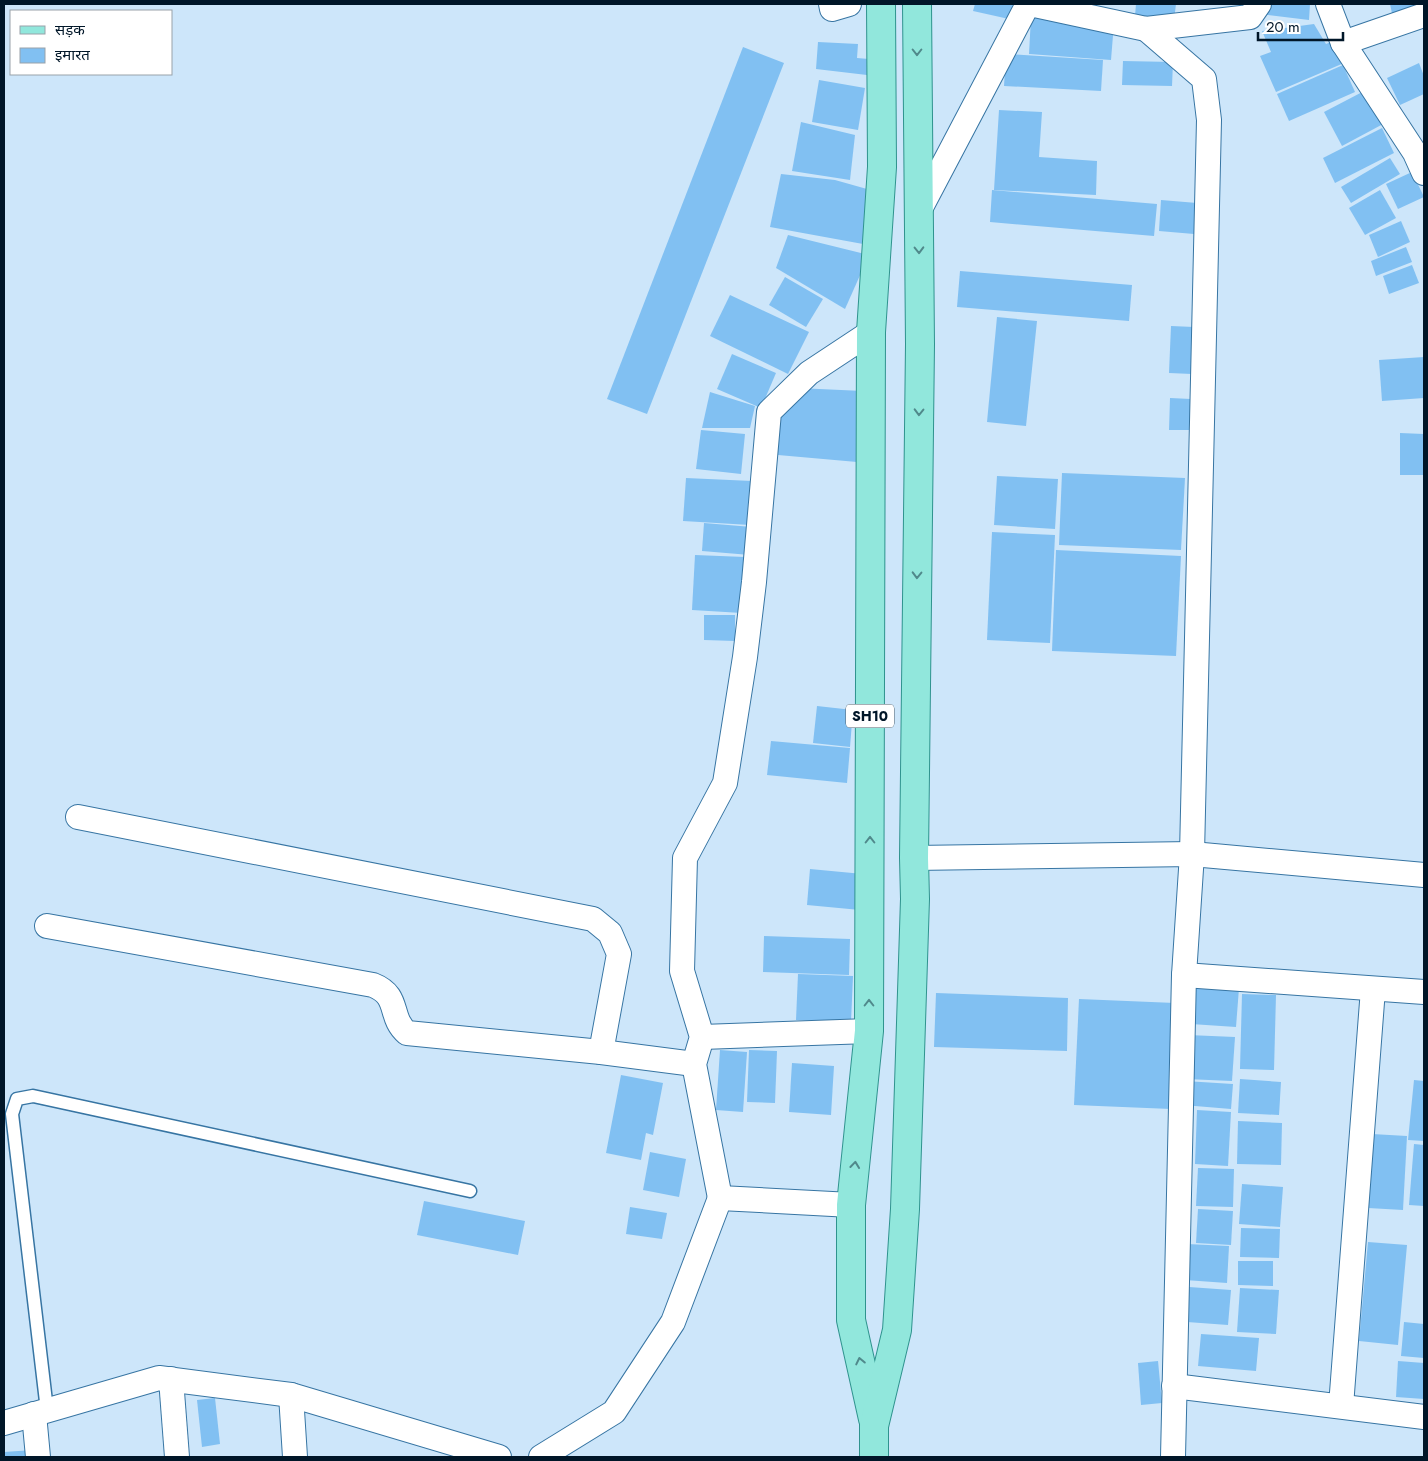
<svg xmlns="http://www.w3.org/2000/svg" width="1428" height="1461" font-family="Jost,'Noto Sans Devanagari',sans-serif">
	<rect width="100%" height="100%" fill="#cde6fa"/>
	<g fill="#81c0f2">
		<path d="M975 4H1013L1009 19 973 11Z"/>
		<path d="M1136 4H1176L1174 20 1135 16Z"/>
		<path d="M1266 4H1310L1309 20 1260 14Z"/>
		<path d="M1390 4H1424L1393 18Z"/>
		<path d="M1031 17 1114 23 1111 60 1029 54Z"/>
		<path d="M1314 24 1326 44 1331 42 1344 63 1276 92 1260 56 1271 52 1262 31Z"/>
		<path d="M818 42 858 44 857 58 869 59 867 75 816 69Z"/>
		<path d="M743 47 784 63 647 414 607 399Z"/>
		<path d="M1006 54 1103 60 1101 91 1004 86Z"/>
		<path d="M1123 61 1173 62 1172 86 1122 85Z"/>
		<path d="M1419 63 1424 76V94L1400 105 1387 78Z"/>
		<path d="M1343 65 1355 92 1289 121 1277 94Z"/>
		<path d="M819 80 865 88 858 130 812 122Z"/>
		<path d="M1368 89 1385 123 1342 146 1324 112Z"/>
		<path d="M999 110 1042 112 1039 157 1097 161 1096 195 994 190Z"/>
		<path d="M801 122 855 135 850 180 792 171Z"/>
		<path d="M1382 128 1394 153 1335 183 1323 158Z"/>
		<path d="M1390 158 1400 174 1351 203 1341 187Z"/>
		<path d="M1412 172 1424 197 1398 209 1386 184Z"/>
		<path d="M781 174 835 180 867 189 863 244 770 227Z"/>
		<path d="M992 190 1157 204 1154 236 990 222Z"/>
		<path d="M1380 190 1396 218 1365 235 1349 208Z"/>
		<path d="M1161 200 1197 203 1194 234 1159 231Z"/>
		<path d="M1401 221 1410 242 1378 257 1369 235Z"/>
		<path d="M788 235 869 255 845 309 776 268Z"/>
		<path d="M1406 247 1412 262 1376 276 1371 261Z"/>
		<path d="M1412 265 1419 283 1389 294 1383 276Z"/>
		<path d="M960 271 1132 285 1129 321 957 307Z"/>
		<path d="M785 277 823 299 806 327 769 305Z"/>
		<path d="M730 295 809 332 788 374 710 336Z"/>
		<path d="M997 317 1037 321 1026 426 987 422Z"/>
		<path d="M1171 326 1194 327 1192 374 1169 373Z"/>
		<path d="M732 354 776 373 761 408 717 389Z"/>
		<path d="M1424 357V398L1382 401 1379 360Z"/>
		<path d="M797 388 863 391 857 462 778 455V411Z"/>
		<path d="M710 392 755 406 750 428H702Z"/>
		<path d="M1170 398 1191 399 1190 430H1169Z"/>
		<path d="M701 430 745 434 741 474 696 469Z"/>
		<path d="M1400 433 1424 434V475H1400Z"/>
		<path d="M1062 473 1185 478 1181 550 1059 545Z"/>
		<path d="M997 476 1058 479 1055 529 994 525Z"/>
		<path d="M686 478 752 481 750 525 683 521Z"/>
		<path d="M704 523 752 527 750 555 702 551Z"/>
		<path d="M992 532 1055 535 1050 643 987 640Z"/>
		<path d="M1056 550 1181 556 1176 656 1052 651Z"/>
		<path d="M695 555 745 557 742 613 692 610Z"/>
		<path d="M704 615H735V641L704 640Z"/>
		<path d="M817 706 853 710 850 747 813 743Z"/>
		<path d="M771 741 850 748 847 783 767 775Z"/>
		<path d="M810 869 863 874 860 910 807 905Z"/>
		<path d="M764 936 850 939 849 975 763 972Z"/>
		<path d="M798 974 853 976 851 1022 796 1020Z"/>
		<path d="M1193 985 1239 988 1236 1027 1191 1024Z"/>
		<path d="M936 993 1068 998 1067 1051 934 1047Z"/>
		<path d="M1242 994 1276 995 1274 1070 1240 1069Z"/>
		<path d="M1079 999 1175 1003 1171 1109 1074 1105Z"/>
		<path d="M1188 1035 1235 1037 1232 1081 1186 1079Z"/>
		<path d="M720 1050 747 1052 743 1112 716 1110Z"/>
		<path d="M749 1050 777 1051 775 1103 747 1102Z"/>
		<path d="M792 1063 834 1066 831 1115 789 1112Z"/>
		<path d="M621 1075 663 1083 653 1135 646 1133 641 1160 606 1153Z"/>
		<path d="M1240 1079 1281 1082 1279 1115 1238 1113Z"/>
		<path d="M1414 1080 1424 1081V1141L1408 1140Z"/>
		<path d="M1185 1081 1233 1084 1231 1109 1183 1105Z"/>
		<path d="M1197 1110 1231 1112 1228 1166 1195 1164Z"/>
		<path d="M1238 1121 1282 1123 1281 1165 1237 1164Z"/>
		<path d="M1372 1134 1407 1136 1403 1210 1368 1208Z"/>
		<path d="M1414 1144 1424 1145V1206L1409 1205Z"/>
		<path d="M650 1152 686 1159 679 1197 643 1190Z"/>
		<path d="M1198 1168 1234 1169 1233 1207 1196 1206Z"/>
		<path d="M1242 1184 1283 1187 1280 1227 1239 1224Z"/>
		<path d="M424 1201 525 1221 518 1255 417 1235Z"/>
		<path d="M630 1207 667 1213 662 1239 626 1234Z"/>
		<path d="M1198 1209 1233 1211 1231 1245 1196 1243Z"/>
		<path d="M1241 1228 1280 1229 1279 1258 1240 1257Z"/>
		<path d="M1368 1242 1407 1245 1398 1345 1359 1341Z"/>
		<path d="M1187 1244 1229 1246 1227 1283 1185 1280Z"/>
		<path d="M1238 1261H1273V1286L1238 1285Z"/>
		<path d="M1189 1287 1231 1290 1228 1325 1187 1322Z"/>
		<path d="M1240 1288 1279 1290 1276 1334 1237 1332Z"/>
		<path d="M1404 1322 1424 1324V1358L1401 1356Z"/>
		<path d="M1201 1334 1259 1338 1256 1371 1198 1366Z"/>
		<path d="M1158 1361 1162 1403 1141 1405 1138 1363Z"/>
		<path d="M1398 1361 1424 1363V1399L1396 1397Z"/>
		<path d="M215 1398 220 1444 202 1447 197 1400Z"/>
		<path d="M33 1450V1457H4V1452Z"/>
	</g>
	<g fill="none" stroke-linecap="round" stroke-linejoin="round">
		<defs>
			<path id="service" d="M47 1410 12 1114 17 1099 33 1096 470 1191"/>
			<g id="minor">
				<path d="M831 4 832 9 849 4"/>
				<path d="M1030 4 1146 29 1250 17 1259 4"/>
				<path d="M1328 4 1343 43 1415 153 1424 173"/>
				<path d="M1146 29 1204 79 1209 120 1192 854 1184 975 1173 1457"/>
				<path d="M1343 43 1424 15"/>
				<path d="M918 213 1028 4"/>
				<path d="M78 817 593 919 610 933 619 954 601 1052"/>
				<path d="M914 858 1192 854 1424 875"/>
				<path d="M47 926 373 985C401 996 388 1017 407 1033L601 1052 694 1064"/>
				<path d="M1184 975 1424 992"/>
				<path d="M702 1037 869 1031"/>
				<path d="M720 1198 694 1064 702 1037 682 971 685 858 725 783 745 657 754 582 769 412 809 373 871 332"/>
				<path d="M171 1379 177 1457"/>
				<path d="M1174 1386 1424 1417"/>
				<path d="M291 1395 295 1457"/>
				<path d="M1341 1406 1373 989"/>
				<path d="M34 1414 38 1457"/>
				<path d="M4 1423 159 1378 291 1395 499 1457"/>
				<path d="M541 1457 614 1412 673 1322 720 1198 851 1205"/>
			</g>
			<g id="primary">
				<path d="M873 1419 851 1320V1205L869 1031 871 332 882 167 881 4"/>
				<path d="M874 1457V1426L897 1330 905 1209 915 899 914 858 920 344 917 4"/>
			</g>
		</defs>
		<use href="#service" stroke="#3775a3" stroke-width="15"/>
		<use href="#minor" stroke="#3775a3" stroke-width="26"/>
		<use href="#primary" stroke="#2f938e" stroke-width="30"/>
		<use href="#service" stroke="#fff" stroke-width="12"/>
		<use href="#minor" stroke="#fff" stroke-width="24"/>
		<use href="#primary" stroke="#91e7dc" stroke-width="28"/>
	</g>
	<defs><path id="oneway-chevron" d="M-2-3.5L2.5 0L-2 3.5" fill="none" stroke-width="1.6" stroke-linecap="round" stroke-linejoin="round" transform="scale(1.25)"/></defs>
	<g stroke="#50898b">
		<use href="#oneway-chevron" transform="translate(917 52) rotate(90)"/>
		<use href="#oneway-chevron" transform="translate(919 250) rotate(89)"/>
		<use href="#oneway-chevron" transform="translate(919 412) rotate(91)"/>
		<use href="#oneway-chevron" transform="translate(917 575) rotate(91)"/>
		<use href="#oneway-chevron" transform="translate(870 840) rotate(-90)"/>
		<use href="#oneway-chevron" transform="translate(869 1003) rotate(-90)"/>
		<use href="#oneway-chevron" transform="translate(855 1165) rotate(-84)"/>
		<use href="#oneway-chevron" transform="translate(860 1361) rotate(-102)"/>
	</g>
	<g text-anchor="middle" stroke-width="4" stroke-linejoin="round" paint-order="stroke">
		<rect fill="#fff" stroke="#4c5c68" stroke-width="1" x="846" y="704.5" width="48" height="23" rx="4"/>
		<g font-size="14" font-weight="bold" fill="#001628">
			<text x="870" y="721">SH10</text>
		</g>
	</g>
	<rect width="1428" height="1461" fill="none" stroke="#001628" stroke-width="10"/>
	<rect x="10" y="10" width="162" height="65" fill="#ffffff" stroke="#99a2a9"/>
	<rect x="20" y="26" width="25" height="8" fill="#91e7dc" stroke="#99a2a9"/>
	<text x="55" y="35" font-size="15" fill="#001628">सड़क</text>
	<rect x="20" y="48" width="25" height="15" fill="#81c0f2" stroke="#99a2a9"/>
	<text x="55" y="60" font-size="15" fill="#001628">इमारत</text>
	<path d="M1258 32v8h85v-8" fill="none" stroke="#001628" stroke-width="2.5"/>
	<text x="1266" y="32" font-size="15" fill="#001628" stroke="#ffffff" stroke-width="4" paint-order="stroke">20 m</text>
</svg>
